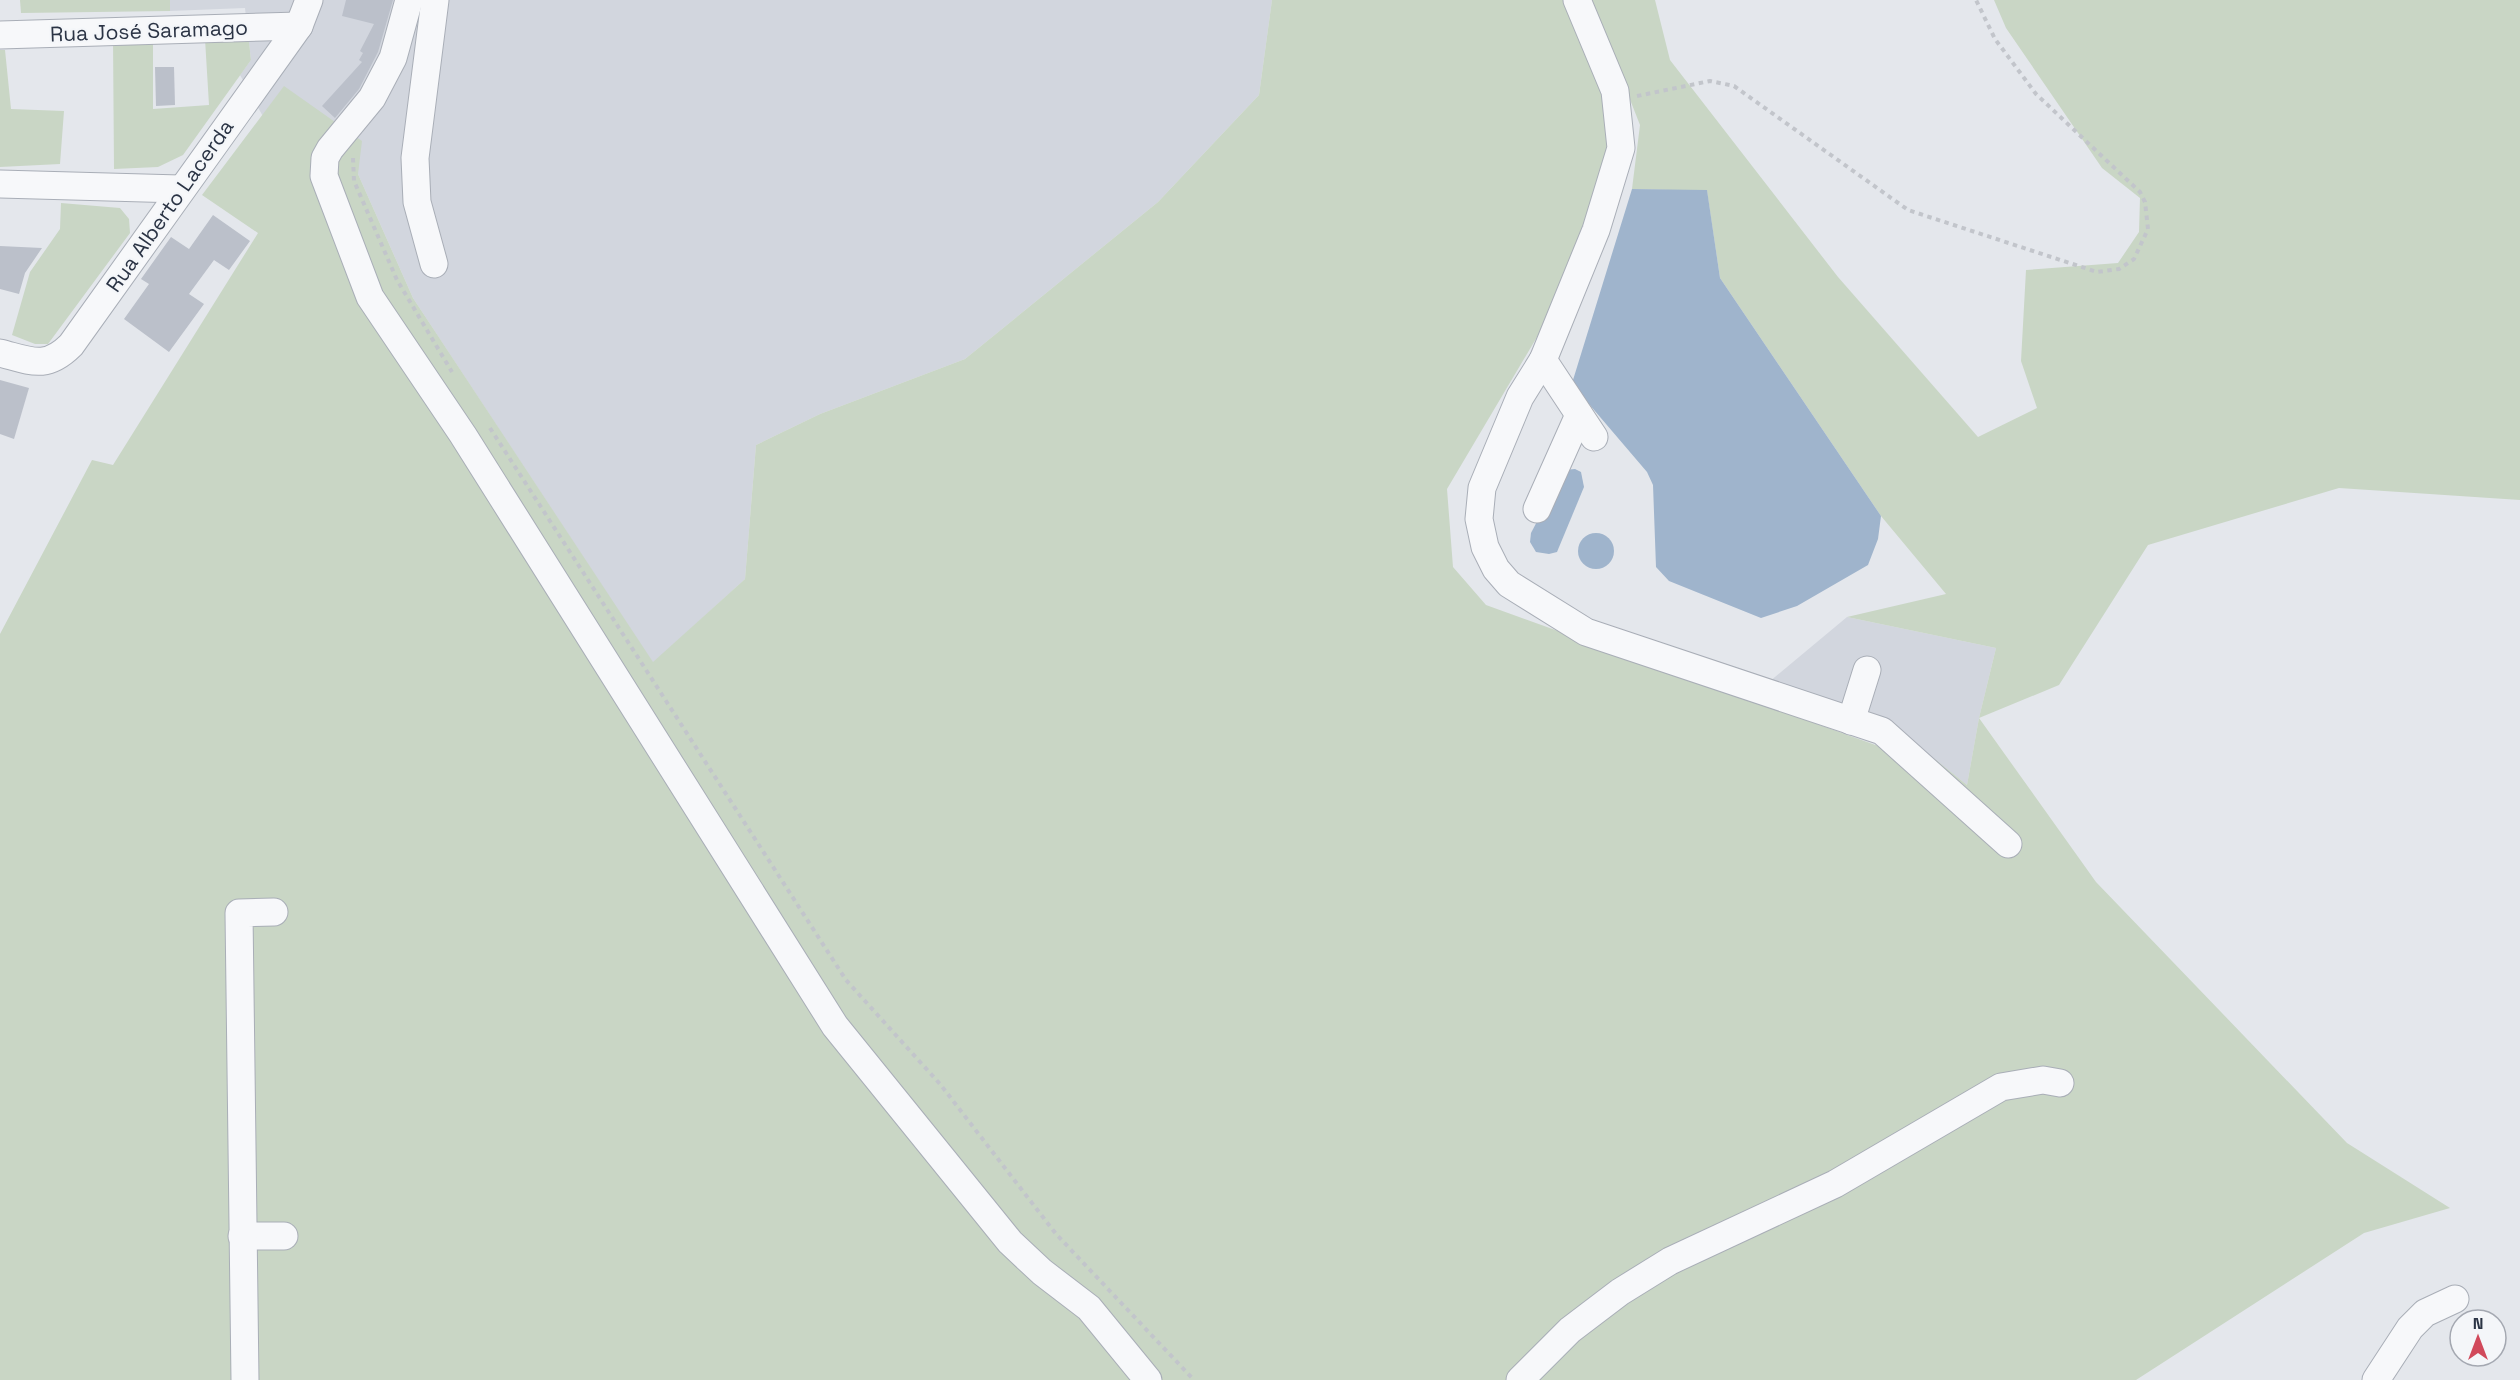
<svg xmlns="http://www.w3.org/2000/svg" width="2520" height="1380" font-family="'Space Grotesk',sans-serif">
	<rect width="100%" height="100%" fill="#e4e7ec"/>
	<g fill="#d2d6de">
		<path d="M170 0H1272L1259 95 1158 202 965 359 820 414 756 445 745 579 653 663 413 298 358 174 0 1380 295 174 240 75 251 60 245 8 170 11Z"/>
		<path d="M1847 617 1996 648 1979 718 1967 785 1893 726 1769 682Z"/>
	</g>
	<g fill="#c9d6c5">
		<path d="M20 0H170V11L21 13Z"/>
		<path d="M1272 0H1566L1607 102 1612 164 1550 315 1447 489 1453 567 1486 605 1881 747 1905 735 1967 785 1979 718 1996 648 1847 617 1946 594 1881 516 1720 278 1707 191 1632 189 1640 125 1591 0H1655L1670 60 1838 277 1978 437 2037 408 2021 361 2026 270 2118 263 2139 232 2140 198 2102 168 2006 28 1994 0H2520V500L2339 488 2148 545 2059 685 1979 718 2096 882 2347 1143 2450 1208 2364 1233 2136 1380H0V634L92 460 113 465 258 233 202 195 284 86 362 141 358 174 413 298 653 662 745 579 756 445 820 414 965 359 1158 202 1259 95Z"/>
		<path d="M113 39 153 40V109L209 105 205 39 249 42 251 60 183 155 158 167 114 169Z"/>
		<path d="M0 50H5L11 109 64 111 60 164 0 167Z"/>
		<path d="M61 203 120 208 129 219 130 233 48 344H35L12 335 30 272 60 229Z"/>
	</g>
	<g fill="#9fb4cc">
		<path d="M1632 189 1707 190 1720 278 1881 516 1878 539 1868 565 1797 606 1761 618 1669 581 1656 567 1653 485 1647 472 1577 390 1573 380Z"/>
		<path d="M1575 469 1581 472 1584 487 1557 552 1549 554 1536 552 1530 542 1531 533 1564 470Z"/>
		<circle cx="1596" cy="551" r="18"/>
	</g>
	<g fill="#bbc0ca">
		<path d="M346 0H393L378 52 359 89 335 118 322 106 362 62 359 60 363 53 360 51 374 24 342 16Z"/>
		<path d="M155 67H174L175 105 156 106Z"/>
		<path d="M213 215 250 241 229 270 214 260 189 294 204 304 169 352 124 319 149 284 141 279 171 237 189 249Z"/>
		<path d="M0 246 42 248 25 273 19 294 0 289Z"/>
		<path d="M0 380 29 388 14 439 0 434Z"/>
	</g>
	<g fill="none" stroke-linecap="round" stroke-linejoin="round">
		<defs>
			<g id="minor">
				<path d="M409 0 393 58 372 98 330 149 325 158 324 176 370 297 463 435 835 1026 1010 1242 1042 1272 1089 1308 1148 1380"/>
				<path d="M1577 0 1615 91 1621 148 1596 230 1543 360 1520 397 1482 488 1479 519 1485 547 1496 569 1509 584 1586 632 1882 731 2008 844"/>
				<path d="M0 35 299 26"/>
				<path d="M0 184 180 189"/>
				<path d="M434 264 417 202 415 158 435 0"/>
				<path d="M0 353C31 361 46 370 71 345L299 26 309 0"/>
				<path d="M1543 360 1594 437"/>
				<path d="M1537 509 1579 415"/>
				<path d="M1851 721 1867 670"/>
				<path d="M242 1236H284"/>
				<path d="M245 1380 239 913 274 912"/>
				<path d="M1520 1380 1570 1330 1620 1292 1670 1261 1835 1184 2001 1087 2043 1080 2060 1083"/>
				<path d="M2376 1380 2410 1328 2425 1313 2455 1299"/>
			</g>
		</defs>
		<use href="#minor" stroke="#a9aeb7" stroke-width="29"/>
		<g stroke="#c2c5cb" stroke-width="4" stroke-dasharray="4.5 4.5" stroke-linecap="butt">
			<path d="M1637 96 1710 81 1734 86 1908 210 2097 272 2119 269 2134 259 2148 229 2145 202 2140 192 2036 94 1995 39 1976 0"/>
			<path d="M353 158 354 181 397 280 452 372"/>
			<path d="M490 428 846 980 940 1084 1056 1234 1194 1380"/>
		</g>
		<use href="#minor" stroke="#f7f8fa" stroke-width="27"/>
	</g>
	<g text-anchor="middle" stroke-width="4.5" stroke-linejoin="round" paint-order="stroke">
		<g font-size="21" fill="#2b3445" stroke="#f4f6f9">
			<text transform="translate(149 31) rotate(-2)" y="7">Rua José Saramago</text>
			<text transform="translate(170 206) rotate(-55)" y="7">Rua Alberto Lacerda</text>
		</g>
	</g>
	<g transform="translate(2478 1338)"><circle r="28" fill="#f4f6f9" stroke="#a4a8b1" stroke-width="1.5"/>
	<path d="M0-4.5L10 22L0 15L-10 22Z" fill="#d1495b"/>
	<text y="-9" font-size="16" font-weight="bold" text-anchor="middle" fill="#2b3445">N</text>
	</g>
</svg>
